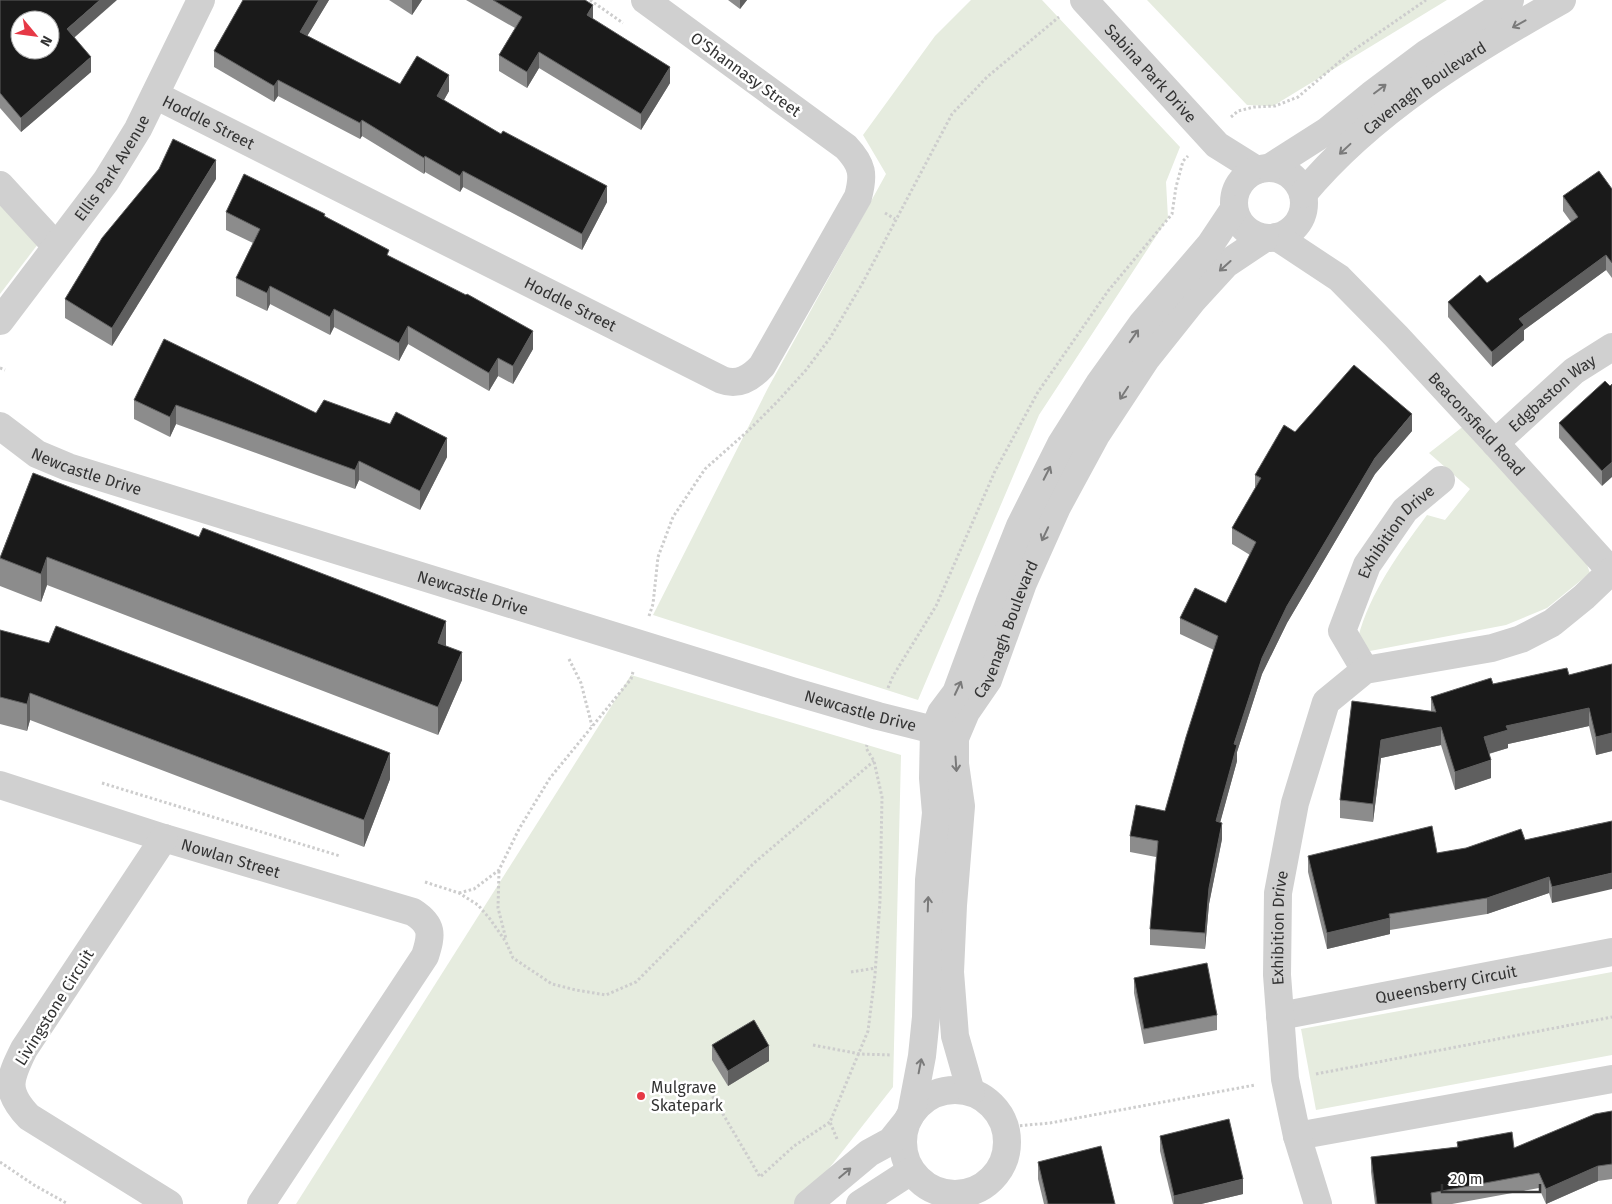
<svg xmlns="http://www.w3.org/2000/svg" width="1612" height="1204" font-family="'Fira Sans',sans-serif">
	<rect width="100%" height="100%" fill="#fff"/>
	<g fill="#e6ecdf">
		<path d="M971 0H1042L1180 147 1166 182 1168 218 1039 415 918 700 653 615 768 388 886 174 863 135 935 36Z"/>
		<path d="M1147 0H1447L1273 106 1247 105Z"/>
		<path d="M0 203 38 244 0 294Z"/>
		<path d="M1465 425 1581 548 1590 573 1547 608 1506 625 1370 651 1358 638C1370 592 1399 553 1427 515L1445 520 1470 489 1429 453Z"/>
		<path d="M631 675 901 755 893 1087 827 1171 798 1204H296Z"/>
		<path d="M1612 972V1055L1316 1110 1301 1029Z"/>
	</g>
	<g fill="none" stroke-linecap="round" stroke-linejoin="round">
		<g stroke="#cdcdcd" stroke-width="3" stroke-dasharray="2.5 2.5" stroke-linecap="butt">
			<path d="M590 0 623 23"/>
			<path d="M1231 117 1238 111 1254 107 1275 106 1298 97 1351 52 1426 0"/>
			<path d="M885 213 895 219"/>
			<path d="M0 368 5 370"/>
			<path d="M649 616 653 604 658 557 673 517 705 469 749 430 777 402 806 370 830 338 862 284 952 114 987 77 1059 17"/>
			<path d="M569 659 581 683 592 726"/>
			<path d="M888 688 893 676 936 606 995 471 1038 392 1108 291 1172 214 1176 187 1183 161 1188 156"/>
			<path d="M102 783 340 856"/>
			<path d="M499 871 498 908 506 939"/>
			<path d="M425 882 459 893 478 905 490 919 506 942 513 958 552 984 576 990 606 995 636 982 754 863 874 761"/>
			<path d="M459 893 474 889 499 870 519 829 550 778 631 679 633 672"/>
			<path d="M851 972 876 968"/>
			<path d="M813 1045 860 1054 892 1055"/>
			<path d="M1316 1074 1612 1017"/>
			<path d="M710 1092 760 1177 794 1146 830 1122"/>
			<path d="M1005 1127 1050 1123 1255 1085"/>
			<path d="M837 1139 830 1122 868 1031 875 975 880 901 882 797 874 761 866 748 867 745"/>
			<path d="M0 1162 34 1185 68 1204"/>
		</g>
		<g stroke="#d0d0d0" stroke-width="28">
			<path id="s1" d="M1084 0 1217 145 1257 170"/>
			<path id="s2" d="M155 95 722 380C738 386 751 378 762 366L858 197C864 175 863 165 846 147L645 0"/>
			<circle cx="1269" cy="203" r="35"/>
			<path d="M1269 168 1327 131 1371 95 1427 53 1510 0"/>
			<path d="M0 185 56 246"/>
			<path id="s3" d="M1303 194C1371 112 1469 52 1562 0"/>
			<path id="s4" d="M1277 237 1339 278 1396 336 1495 443 1612 572"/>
			<path id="s5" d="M0 321 106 181 138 129 201 0"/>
			<path id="s6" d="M0 426 37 454 68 467 792 691 878 716 934 730 955 738"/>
			<path id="s7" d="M1495 443 1574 371 1612 347"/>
			<path id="s8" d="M1365 670 1342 631 1367 565 1405 510 1441 480"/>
			<path id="s9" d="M0 785 164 838 413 912C433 925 432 934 425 956L261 1204"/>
			<path d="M164 838 24 1049C9 1079 4 1091 29 1117L169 1204"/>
			<path id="s10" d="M1280 1016 1612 952"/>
			<circle cx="955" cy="1142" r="52"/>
			<path id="s11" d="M971 1092 955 1036 950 972 953 905 961 806 955 764V738L966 712 988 680 1023 583 1057 507 1096 435 1146 359 1193 300 1226 264 1265 238"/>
			<path d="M911 1114 922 1056 926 1017 929 880 936 813 933 778 934 730 941 713 956 693 989 604 1020 526 1061 444 1099 384 1142 324 1210 245 1234 209"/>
			<path d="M1297 1136 1612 1079"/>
			<path d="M808 1204 869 1153 891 1141 907 1121"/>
			<path d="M860 1204 911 1171"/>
			<path id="s12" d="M1318 1204 1297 1136 1285 1079 1277 975 1278 893 1295 803 1326 702 1365 670 1492 648 1521 639 1552 623 1584 597 1611 571"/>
		</g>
	</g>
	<g fill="#8c8c8c">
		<path d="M0 0 74 38 91 72 21 132 0 108Z"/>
		<path d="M243 0H329L307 36 400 84 449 91 444 100 607 202 582 250 463 187 460 192 425 172 424 174 362 136 360 139 278 96 274 102 214 67V51Z"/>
		<path d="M389 0H422L412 15Z"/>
		<path d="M466 0H585L593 19 670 83 641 130 539 68 527 88 499 71V55L515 28Z"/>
		<path d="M728 0H747L740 9Z"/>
		<path d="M216 179 112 346 65 318V299Z"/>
		<path d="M1612 189V278L1606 270 1524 330V340L1492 367 1448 317V302L1487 283 1571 222 1563 211V196Z"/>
		<path d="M226 212 325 216 389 256 533 349 513 384 498 376 489 391 408 344 399 361 334 327 330 335 270 304 267 311 236 296V278L253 243 226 230Z"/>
		<path d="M1610 386 1602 486 1559 438V423Z"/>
		<path d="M134 400 316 413 447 457 420 510 359 480 355 489 176 424 170 437 134 419Z"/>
		<path d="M1412 431 1375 474 1287 623 1262 674 1237 752V761L1220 822 1222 839 1209 904 1205 949 1150 945V929L1156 857 1130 852V836L1165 811 1214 650 1180 634V618L1226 603 1250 555 1232 544V528L1255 489V475L1295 432Z"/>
		<path d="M33 473 446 646 462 680 438 735 47 585 41 602 0 586V557Z"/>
		<path d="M0 630 390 779 364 847 30 720 27 731 0 724Z"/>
		<path d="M1612 664V751L1596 755 1589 726 1508 744V748L1489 754 1491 778 1455 790 1441 745 1381 758 1373 822 1340 818V800L1352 701 1431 711V697L1493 684 1569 675Z"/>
		<path d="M1600 823 1552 903 1549 893 1487 914 1390 930V934L1327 949 1308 872V856L1437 853 1525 840Z"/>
		<path d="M1134 978 1217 1015V1030L1144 1044 1134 993Z"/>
		<path d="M712 1045 769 1061 728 1086 712 1060Z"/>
		<path d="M1612 1111V1179L1598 1181 1546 1204 1539 1188 1452 1204H1375L1371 1172V1157L1457 1147V1142L1514 1148Z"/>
		<path d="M1160 1136 1243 1194 1201 1204H1173L1160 1151Z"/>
		<path d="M1038 1162 1115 1204H1044L1038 1179Z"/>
	</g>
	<g fill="#5f5f5f">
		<path d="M100 0H117L67 44V29Z"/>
		<path d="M319 0H329L300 48V32Z"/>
		<path d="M412 0H422L412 15Z"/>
		<path d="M740 0H747L740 9Z"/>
		<path d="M593 5V20L587 15Z"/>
		<path d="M539 52V68L527 88V72Z"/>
		<path d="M91 57V72L21 132V118Z"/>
		<path d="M670 67V83L641 130V114Z"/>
		<path d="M449 75V91L437 112V96Z"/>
		<path d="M278 80V96L274 102V86Z"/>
		<path d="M362 120V136L360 139V123Z"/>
		<path d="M425 156V172L424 174V158Z"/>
		<path d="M216 160V179L112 346V328Z"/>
		<path d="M463 171V187L460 192V176Z"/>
		<path d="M607 186V202L582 250V234Z"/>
		<path d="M1606 255V270L1524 330V340L1492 367V352L1519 319Z"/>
		<path d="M270 286V304L267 311V293Z"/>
		<path d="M334 309V327L330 335V317Z"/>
		<path d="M408 326V344L399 361V343Z"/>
		<path d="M533 331V349L513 384V366Z"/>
		<path d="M498 358V376L489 391V373Z"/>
		<path d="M176 405V424L170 437V417Z"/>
		<path d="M1412 414V431L1375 474 1287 623 1262 674 1237 752V761L1216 838V821L1234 744 1262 658 1287 606 1375 458Z"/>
		<path d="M447 438V457L420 510V491Z"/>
		<path d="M359 461V480L355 489V470Z"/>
		<path d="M1612 462V477L1602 486V471Z"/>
		<path d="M47 557V585L41 602V574Z"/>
		<path d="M446 621V649L438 643Z"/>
		<path d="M462 652V680L438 735V707Z"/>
		<path d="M30 693V720L27 731V704Z"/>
		<path d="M1589 708V726L1508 744V748L1484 755V737L1506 726Z"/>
		<path d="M1441 727V745L1381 758 1373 822V804L1381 740Z"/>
		<path d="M1612 733V751L1596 755V737Z"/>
		<path d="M390 753V779L364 847V820Z"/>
		<path d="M1491 760V778L1455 790V772Z"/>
		<path d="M1222 823V839L1209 904 1205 949V933L1209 888Z"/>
		<path d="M1612 873V889L1552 903V887Z"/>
		<path d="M1549 877V893L1487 914V898Z"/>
		<path d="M1390 918V934L1327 949V933Z"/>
		<path d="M769 1046V1061L728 1086V1071Z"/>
		<path d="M1598 1166V1181L1546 1204V1189Z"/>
		<path d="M1243 1179V1194L1201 1204H1174V1196Z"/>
	</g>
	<g fill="#1a1a1a" stroke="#5f5f5f" fill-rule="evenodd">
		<path d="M0 0H100L67 29 91 57 21 118 0 93ZM20 20H50V50H20Z"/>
		<path d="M243 0H319L300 32 400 84 417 56 449 75 437 96 501 134 503 131 607 186 582 234 463 171 460 176 425 156 424 158 362 120 360 123 278 80 274 86 214 51Z"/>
		<path d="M493 0H585L593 5 587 15 670 67 641 114 539 52 527 72 499 55 522 17Z"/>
		<path d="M173 139 216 160 112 328 65 299 102 238 159 169Z"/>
		<path d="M1599 171 1612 189V263L1606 255 1519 319 1524 325 1492 352 1448 302 1480 275 1487 283 1578 217 1563 196Z"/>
		<path d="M244 174 325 214 324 216 389 250 387 255 466 295 467 294 533 331 513 366 498 358 489 373 408 326 399 343 334 309 330 317 270 286 267 293 236 278 260 229 226 212Z"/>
		<path d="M164 339 316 413 324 400 390 424 396 412 447 438 420 491 359 461 355 470 176 405 170 417 134 400Z"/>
		<path d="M1354 365 1412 414 1375 458 1287 606 1262 658 1234 744 1237 745 1216 821 1222 823 1209 888 1205 933 1150 929 1158 841 1130 836 1136 805 1165 811 1186 737 1218 636 1180 618 1195 588 1226 603 1256 542 1232 528 1261 478 1255 475 1284 425 1295 432Z"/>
		<path d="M1605 381 1610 386 1612 384V462L1602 471 1559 423Z"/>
		<path d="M33 473 199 537 203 528 446 621 438 643 462 652 438 707 47 557 41 574 0 558Z"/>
		<path d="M56 626 390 753 364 820 30 693 27 704 0 697V630L49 643Z"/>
		<path d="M1612 664V733L1596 737 1589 708 1506 726 1508 730 1484 737 1491 760 1455 772 1441 727 1381 740 1373 804 1340 800 1352 701 1436 712 1431 697 1491 678 1493 684 1567 668 1569 675Z"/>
		<path d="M1612 821V873L1552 887 1549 877 1487 898 1389 914 1390 918 1327 933 1308 856 1432 826 1437 853 1466 848 1521 829 1525 840Z"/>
		<path d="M1207 963 1217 1015 1144 1029 1134 978Z"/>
		<path d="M754 1020 769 1046 728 1071 712 1045Z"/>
		<path d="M1612 1111V1164L1598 1166 1546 1189 1539 1173 1431 1193 1432 1204H1377L1371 1157 1458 1147 1457 1142 1512 1132 1514 1148 1595 1114Z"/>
		<path d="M1229 1119 1243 1179 1174 1196 1160 1136Z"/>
		<path d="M1101 1146 1115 1204H1048L1038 1162Z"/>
	</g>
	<defs><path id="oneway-shaft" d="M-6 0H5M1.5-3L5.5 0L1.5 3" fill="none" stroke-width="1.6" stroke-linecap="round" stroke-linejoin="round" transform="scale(1.25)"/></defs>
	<g stroke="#7a7a7a">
		<use href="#oneway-shaft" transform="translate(1519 24) rotate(151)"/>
		<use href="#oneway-shaft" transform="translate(1380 89) rotate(-37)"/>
		<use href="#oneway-shaft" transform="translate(1345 149) rotate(137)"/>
		<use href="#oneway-shaft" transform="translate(1225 266) rotate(138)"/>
		<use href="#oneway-shaft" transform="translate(1134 336) rotate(-55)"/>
		<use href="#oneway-shaft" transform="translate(1124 393) rotate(123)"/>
		<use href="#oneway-shaft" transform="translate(1047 473) rotate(-63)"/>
		<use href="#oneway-shaft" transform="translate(1045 534) rotate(115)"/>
		<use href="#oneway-shaft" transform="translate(958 688) rotate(-65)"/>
		<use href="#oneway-shaft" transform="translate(956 764) rotate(86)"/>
		<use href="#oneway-shaft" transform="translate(928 904) rotate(-88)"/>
		<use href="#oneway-shaft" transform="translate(920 1066) rotate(-79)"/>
		<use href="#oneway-shaft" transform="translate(845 1173) rotate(-40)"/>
	</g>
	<circle fill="#e63946" stroke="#fff" stroke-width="2" cx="641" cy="1096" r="5"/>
	<g text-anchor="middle" stroke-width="5" stroke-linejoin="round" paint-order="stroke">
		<g font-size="16" fill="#333" stroke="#fff">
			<text dy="6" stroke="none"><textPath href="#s1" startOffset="99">Sabina Park Drive</textPath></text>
			<text transform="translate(746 74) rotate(36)" y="6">O'Shannasy Street</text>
			<text dy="6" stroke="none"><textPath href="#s3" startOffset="162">Cavenagh Boulevard</textPath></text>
			<text dy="6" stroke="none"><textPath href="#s2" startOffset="60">Hoddle Street</textPath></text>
			<text dy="6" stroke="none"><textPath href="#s5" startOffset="190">Ellis Park Avenue</textPath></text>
			<text dy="6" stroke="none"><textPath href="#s2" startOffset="465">Hoddle Street</textPath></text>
			<text dy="6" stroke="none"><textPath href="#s7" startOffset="76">Edgbaston Way</textPath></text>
			<text dy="6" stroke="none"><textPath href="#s4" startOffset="275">Beaconsfield Road</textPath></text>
			<text dy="6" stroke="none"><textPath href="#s6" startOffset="99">Newcastle Drive</textPath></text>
			<text dy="6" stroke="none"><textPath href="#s8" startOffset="160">Exhibition Drive</textPath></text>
			<text dy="6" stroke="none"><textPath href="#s6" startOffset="504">Newcastle Drive</textPath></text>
			<text dy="6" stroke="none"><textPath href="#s11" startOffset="478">Cavenagh Boulevard</textPath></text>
			<text dy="6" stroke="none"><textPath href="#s6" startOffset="909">Newcastle Drive</textPath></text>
			<text dy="6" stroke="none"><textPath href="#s9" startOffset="242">Nowlan Street</textPath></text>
			<text dy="6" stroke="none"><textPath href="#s12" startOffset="281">Exhibition Drive</textPath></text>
			<text dy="6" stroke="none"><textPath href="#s10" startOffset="169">Queensberry Circuit</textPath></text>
			<text transform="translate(54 1007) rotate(-58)" y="6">Livingstone Circuit</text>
		</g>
		<g font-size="16" fill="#333" stroke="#fff" text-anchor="start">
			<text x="651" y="1093">Mulgrave<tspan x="651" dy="18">Skatepark</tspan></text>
		</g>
	</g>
	<g transform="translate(35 35) rotate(119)"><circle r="24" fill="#ffffff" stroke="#adadad"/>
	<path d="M0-4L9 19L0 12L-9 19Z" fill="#e63946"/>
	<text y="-8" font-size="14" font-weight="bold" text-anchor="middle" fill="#333333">N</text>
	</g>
	<path d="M1442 1184v8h98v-8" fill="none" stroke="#333333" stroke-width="2.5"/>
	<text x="1450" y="1184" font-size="15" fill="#333333" stroke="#ffffff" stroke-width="4" paint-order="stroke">20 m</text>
</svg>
